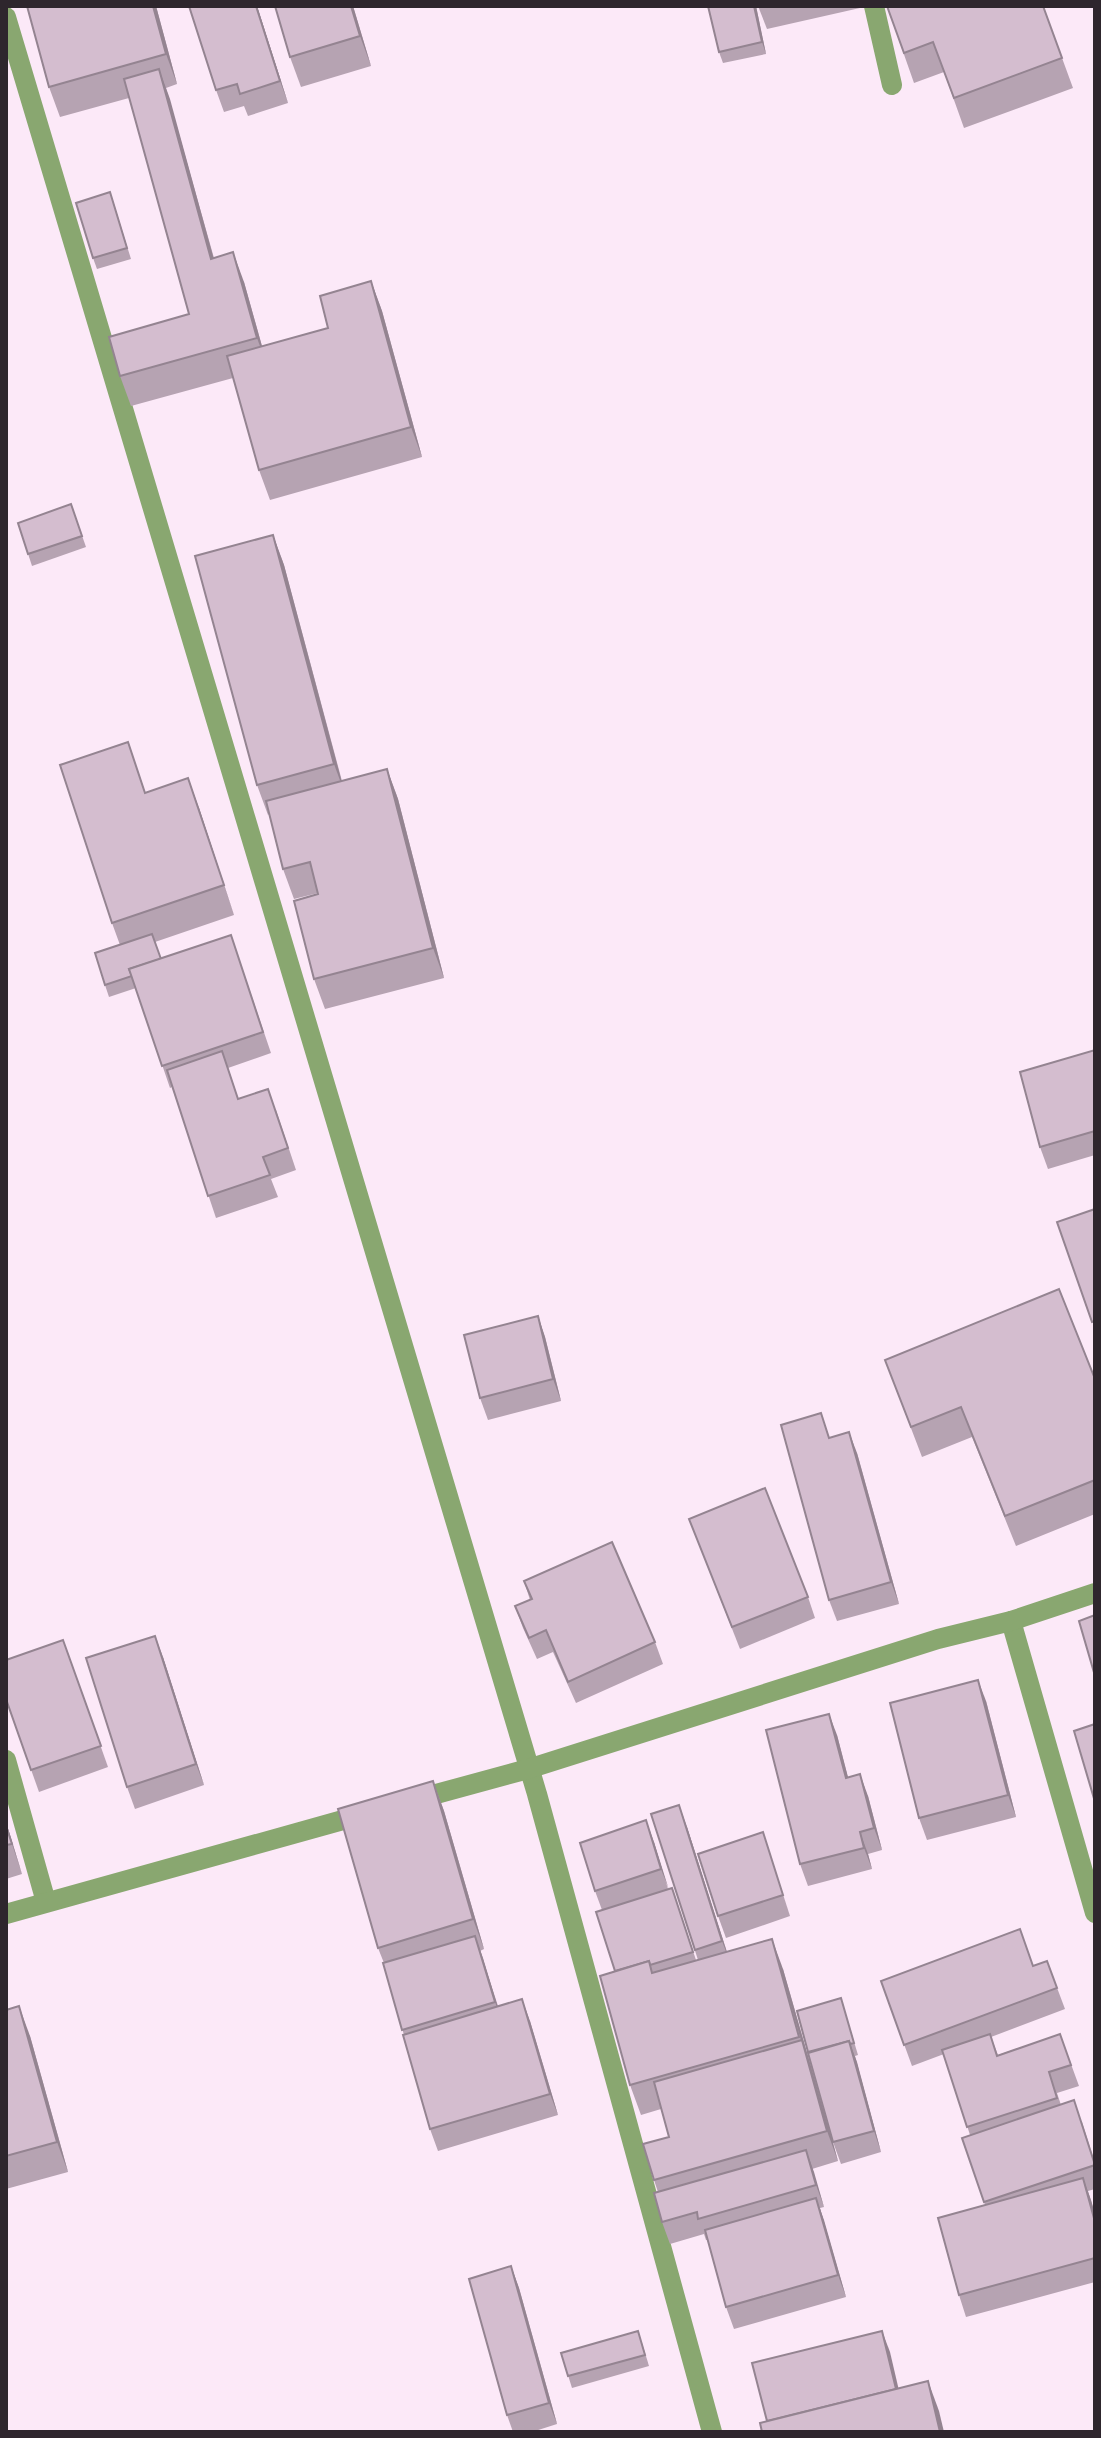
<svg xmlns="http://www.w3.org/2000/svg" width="1101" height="2438" font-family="'Fira Sans',sans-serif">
	<rect width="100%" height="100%" fill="#fce9f8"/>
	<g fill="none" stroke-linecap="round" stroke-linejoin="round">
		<g stroke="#89a770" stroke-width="20">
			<path d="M874 6 892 85"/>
			<path d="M6 17 537 1794 712 2432"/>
			<path d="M1011 1621 1095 1913"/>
			<path d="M6 1760 46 1902"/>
			<path d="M414 1800 528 1769 938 1639 1011 1621 1095 1593"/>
			<path d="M6 1914 368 1813"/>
		</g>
	</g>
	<g fill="#b6a3b2">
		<path d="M27 6H156L177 84 166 88 214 258 244 282 262 346 328 328 371 281 382 311 422 457 270 500 259 470 233 378 131 406 120 376 189 314 129 98 60 117 49 87Z"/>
		<path d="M257 6 288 103 248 116 244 106 224 112 216 90Z"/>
		<path d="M275 6H353L371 66 301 87 290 57Z"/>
		<path d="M708 6H756L766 54 723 63 719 52Z"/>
		<path d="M758 6H859L860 8 767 29Z"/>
		<path d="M887 6H1043L1073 88 964 128 944 72 914 83Z"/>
		<path d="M114 204 131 259 97 269 93 258Z"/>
		<path d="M71 504 86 547 32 566 18 523Z"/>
		<path d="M273 535 284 565 342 781 387 769 398 799 444 978 325 1009 314 979 318 893 294 899 283 869 269 814 268 815 257 785Z"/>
		<path d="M199 808 234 915 155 942 161 959 231 935 271 1053 228 1068 238 1099 276 1110 296 1170 271 1179 278 1197 216 1218 172 1087 170 1088 136 988 109 997 105 985 120 945 112 923Z"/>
		<path d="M1095 1050V1155L1048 1169 1040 1147Z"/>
		<path d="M538 1316 545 1337 561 1401 488 1420 480 1398Z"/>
		<path d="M885 1360 1095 1379V1514L1016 1546 972 1437 922 1457Z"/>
		<path d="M830 1438 857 1453 899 1604 837 1621 829 1600Z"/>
		<path d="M689 1519 808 1597 815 1618 740 1649Z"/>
		<path d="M524 1581 655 1642 663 1664 576 1703 553 1652 537 1659 523 1628 515 1606 530 1600Z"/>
		<path d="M63 1640 108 1767 39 1792 6 1699Z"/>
		<path d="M163 1657 204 1785 135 1809 127 1787Z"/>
		<path d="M986 1701 1016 1817 927 1840 919 1818Z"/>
		<path d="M837 1735 848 1778 868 1796 882 1850 868 1854 872 1869 808 1886 800 1864Z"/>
		<path d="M433 1781 444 1811 484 1949 480 1951 498 2006 530 2021 558 2115 438 2151 430 2129 384 1963 378 1948Z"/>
		<path d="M651 1814 687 1827 727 1952 783 1969 807 2053 812 2068 841 1998 858 2055 855 2056 881 2152 841 2164 833 2142 821 2098 838 2161 812 2169 824 2207 820 2208 846 2297 734 2329 726 2307 708 2240H706L704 2234 670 2244 662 2222 658 2192 654 2180 669 2137 661 2109 641 2115 630 2085 615 1971 602 1910 595 1891 654 1842 668 1889 679 1909 696 1960H698Z"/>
		<path d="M6 1822 22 1874 6 1879Z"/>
		<path d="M770 1854 790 1916 726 1938 718 1916Z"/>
		<path d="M1047 1961 1065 2009 991 2037 998 2055 1060 2034 1079 2086 1057 2093 1061 2105 1082 2122 1095 2163V2189L1088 2191 1095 2214V2282L966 2317 959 2295 985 2205 962 2138 970 2135 944 2054 912 2066 881 1981 1033 1966Z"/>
		<path d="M6 2010 30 2036 68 2172 6 2189Z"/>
		<path d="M511 2266 519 2288 557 2424 532 2432H513L507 2415Z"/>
		<path d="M642 2343 649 2366 572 2388 561 2353Z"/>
	</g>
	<g fill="#948491">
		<path d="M153 6H156L177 84 166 54Z"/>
		<path d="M256 6H257L288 103 280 81Z"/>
		<path d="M351 6H353L371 66 360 36Z"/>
		<path d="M754 6H756L766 54 762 42Z"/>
		<path d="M159 69 170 99 222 289 211 259Z"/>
		<path d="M233 252 244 282 268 368 257 338Z"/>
		<path d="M371 281 382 311 422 457 411 427Z"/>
		<path d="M273 535 284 565 345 794 334 764Z"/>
		<path d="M387 769 398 799 444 978 433 948Z"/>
		<path d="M188 778 199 808 234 915 224 885Z"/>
		<path d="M538 1316 545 1337 561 1401 553 1379Z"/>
		<path d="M849 1432 857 1453 899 1604 891 1582Z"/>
		<path d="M155 1636 163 1657 204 1785 196 1764Z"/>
		<path d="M978 1680 986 1701 1016 1817 1008 1795Z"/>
		<path d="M829 1714 837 1735 854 1800 846 1778Z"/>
		<path d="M860 1774 868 1796 882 1850 874 1828Z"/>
		<path d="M433 1781 444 1811 484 1949 473 1919Z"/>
		<path d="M679 1805 687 1827 730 1962 722 1941Z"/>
		<path d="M646 1820 654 1842 669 1890 661 1869Z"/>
		<path d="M6 1822 22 1874 6 1826Z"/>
		<path d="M860 1832 868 1854 872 1869 864 1848Z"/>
		<path d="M475 1936 483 1958 503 2024 495 2002Z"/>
		<path d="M772 1939 783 1969 838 2161 827 2131Z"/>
		<path d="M522 1999 530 2021 558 2115 550 2094Z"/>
		<path d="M19 2006 30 2036 68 2172 57 2142Z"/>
		<path d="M849 2041 857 2062 881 2152 874 2131Z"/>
		<path d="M806 2150 814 2172 824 2207 816 2185Z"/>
		<path d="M1083 2178 1091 2200 1095 2214V2222Z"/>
		<path d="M816 2198 824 2220 846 2297 838 2275Z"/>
		<path d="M511 2266 519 2288 557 2424 549 2403Z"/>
		<path d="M882 2331 890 2352 904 2412 896 2390Z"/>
		<path d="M928 2381 939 2411 944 2432H940Z"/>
	</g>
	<g fill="#d4bdcf" stroke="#948491" stroke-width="2">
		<path d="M27 6H153L166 54 49 87Z"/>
		<path d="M189 6H256L280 81 240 94 237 84 216 90Z"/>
		<path d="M275 6H351L360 36 290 57Z"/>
		<path d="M708 6H754L762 42 719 52Z"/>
		<path d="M887 6H1043L1062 58 954 98 933 42 904 53Z"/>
		<path d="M159 69 211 259 233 252 257 338 120 376 109 337 189 314 124 79Z"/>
		<path d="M110 192 127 248 93 258 76 203Z"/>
		<path d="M371 281 411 427 259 470 227 356 328 328 320 296Z"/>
		<path d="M71 504 82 536 28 554 18 523Z"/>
		<path d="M273 535 334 764 257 785 195 556Z"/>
		<path d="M128 742 145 793 188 778 224 885 112 923 60 765Z"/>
		<path d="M387 769 433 948 314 979 294 901 318 894 310 862 283 869 266 801Z"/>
		<path d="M152 934 161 959 129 969 132 976 105 985 95 953Z"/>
		<path d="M231 935 263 1032 162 1066 129 969Z"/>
		<path d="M1095 1050V1131L1040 1147 1020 1072Z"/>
		<path d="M222 1051 238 1099 268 1089 288 1148 263 1157 270 1175 208 1196 167 1070Z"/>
		<path d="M1095 1209V1321L1092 1322 1057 1222Z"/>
		<path d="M1059 1289 1095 1379V1480L1005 1516 961 1407 911 1427 885 1360Z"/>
		<path d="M538 1316 553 1379 480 1398 464 1335Z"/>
		<path d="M821 1413 829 1438 849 1432 891 1582 829 1600 781 1425Z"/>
		<path d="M765 1488 808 1597 732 1627 689 1519Z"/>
		<path d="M612 1542 655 1642 568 1682 546 1630 529 1638 515 1606 532 1599 524 1581Z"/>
		<path d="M1095 1615V1676L1079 1621Z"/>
		<path d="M155 1636 196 1764 127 1787 86 1658Z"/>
		<path d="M63 1640 101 1746 31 1770 6 1699V1660Z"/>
		<path d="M978 1680 1008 1795 919 1818 890 1703Z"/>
		<path d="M829 1714 846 1778 860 1774 874 1828 860 1832 864 1848 800 1864 766 1730Z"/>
		<path d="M1095 1724V1802L1074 1731Z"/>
		<path d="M433 1781 473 1919 378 1948 338 1809Z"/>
		<path d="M679 1805 722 1941 695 1950 651 1814Z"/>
		<path d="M646 1820 661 1869 595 1891 580 1843Z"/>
		<path d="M6 1826 12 1844 6 1845Z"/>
		<path d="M763 1832 783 1895 718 1916 698 1854Z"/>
		<path d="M672 1888 693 1952 650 1965 649 1961 615 1971 596 1912Z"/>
		<path d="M1020 1929 1033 1966 1047 1961 1057 1988 904 2045 881 1981Z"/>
		<path d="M475 1936 495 2002 402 2030 383 1963Z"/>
		<path d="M772 1939 799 2037 630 2085 600 1976 649 1961 652 1973Z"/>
		<path d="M841 1998 854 2043 850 2044 849 2041 808 2052 797 2011Z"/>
		<path d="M522 1999 550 2094 430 2129 403 2035Z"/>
		<path d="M19 2006 57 2142 6 2156V2010Z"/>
		<path d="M990 2034 997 2056 1060 2034 1071 2065 1049 2072 1057 2098 967 2127 942 2050Z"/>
		<path d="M802 2040 827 2131 654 2180 643 2144 669 2137 654 2082Z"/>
		<path d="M849 2041 874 2131 833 2142 808 2053Z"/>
		<path d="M1074 2100 1095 2165 984 2202 962 2138Z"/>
		<path d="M806 2150 816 2185 698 2219 697 2212 662 2222 654 2193Z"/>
		<path d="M1083 2178 1095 2222V2258L959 2295 938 2218Z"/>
		<path d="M816 2198 838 2275 726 2307 705 2230Z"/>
		<path d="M511 2266 549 2403 507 2415 469 2279Z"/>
		<path d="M638 2331 645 2355 568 2376 561 2353Z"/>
		<path d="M882 2331 896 2389 767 2421 752 2363Z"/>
		<path d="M928 2381 940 2432H762L760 2423Z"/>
	</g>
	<rect width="1101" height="2438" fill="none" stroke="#2e262d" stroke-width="16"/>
</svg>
